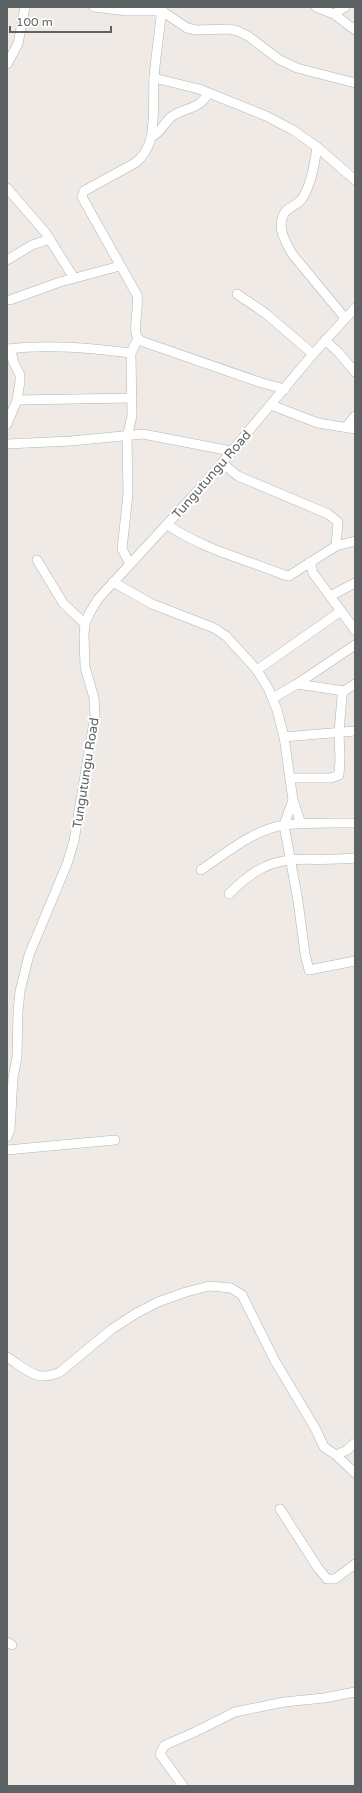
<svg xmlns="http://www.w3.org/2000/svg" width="362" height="1793" font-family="'Varela Round',sans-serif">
	<rect width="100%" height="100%" fill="#efeae5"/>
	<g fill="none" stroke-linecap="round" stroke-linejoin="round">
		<defs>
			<g id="minor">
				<path d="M94 7 127 11H162L187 28 197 30 229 29 238 31 248 36 280 60 297 68 355 83"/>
				<path d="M162 7C160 30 156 53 154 77 153 97 155 118 151 138 148 149 144 156 135 163L84 191 82 197 137 295C139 308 134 323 136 333 136 336 139 339 141 341L262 383 285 389"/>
				<path d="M316 7 334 14 355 30"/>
				<path d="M334 14 345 7"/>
				<path d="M7 64 18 44 25 7"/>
				<path d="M154 78 199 89 266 116 293 130 317 147 355 180"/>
				<path d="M151 137C161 133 163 124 171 117 183 108 201 109 208 93"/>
				<path d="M317 147C315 162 311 187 301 200 297 205 290 207 286 211 275 225 285 242 293 255L345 318"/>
				<path d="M7 188 45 232 74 278"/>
				<path d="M7 260 32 245 50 239"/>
				<path d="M237 294 265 313 313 354"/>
				<path d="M10 300 60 282 120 266"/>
				<path d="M325 340 339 353 355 372"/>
				<path d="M7 349C49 344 90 348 131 353"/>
				<path d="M17 400 132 398"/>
				<path d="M271 405 318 423 355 429"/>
				<path d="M7 424 17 400 20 381V375L13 361 11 349"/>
				<path d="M346 427 355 416"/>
				<path d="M7 444 71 441 143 434 231 451"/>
				<path d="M222 463 238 476 328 514 338 522 336 546"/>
				<path d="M168 525C202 549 245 559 284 575L289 576 336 546 355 541"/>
				<path d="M37 560 63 603 85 624"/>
				<path d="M310 562 313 573 330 596"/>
				<path d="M130 564 122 549 128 494 127 437 132 416 131 353 138 338"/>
				<path d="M113 582 152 604 214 628 226 636 257 670 269 690 277 710 284 737 293 800 301 824"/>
				<path d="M355 583 330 596 355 630"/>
				<path d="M257 670 341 611"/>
				<path d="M297 684 344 691"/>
				<path d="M273 698 297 684 355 645"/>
				<path d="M284 737 355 731"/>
				<path d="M290 778H331L339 775 340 760 339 732 342 696 344 691 355 684"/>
				<path d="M293 800 284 825 298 901 305 954 309 970 355 961"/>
				<path d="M201 870C226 853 253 830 284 825 307 822 332 823 355 823"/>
				<path d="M229 894C276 846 297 864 355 858"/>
				<path d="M7 1137 10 1130 13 1078 17 1057 18 1012 20 991 29 955 67 864 74 841 95 716 94 698 85 667 84 635 85 624 89 614 98 599 205 483 313 354 355 308"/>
				<path d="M7 1150 115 1140"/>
				<path d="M7 1357C26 1369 37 1383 60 1372L112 1329 135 1314 158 1302 186 1292 209 1286 231 1288 242 1295 275 1361 315 1428 324 1447 336 1455 347 1450 355 1443"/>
				<path d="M336 1455 355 1473"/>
				<path d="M280 1509 318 1568 327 1579H335L355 1564"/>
				<path d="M7 1642 12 1645"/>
				<path d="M183 1786 160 1754 164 1746 170 1743 195 1732 235 1712 284 1702 324 1698 355 1692"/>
			</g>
		</defs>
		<use href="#minor" stroke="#b0b5b7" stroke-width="10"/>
		<use href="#minor" stroke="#fff" stroke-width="9"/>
	</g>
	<g text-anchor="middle" stroke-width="4" stroke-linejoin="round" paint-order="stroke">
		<g font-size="13" fill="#5d6365" stroke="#fff">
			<text transform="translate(211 474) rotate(-49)" y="5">Tungutungu Road</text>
			<text transform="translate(85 773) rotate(-81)" y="5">Tungutungu Road</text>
		</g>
	</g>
	<rect width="362" height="1793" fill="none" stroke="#5d6365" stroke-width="16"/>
	<path d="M10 26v6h101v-6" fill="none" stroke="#5d6365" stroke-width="2"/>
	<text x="16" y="26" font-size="12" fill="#5d6365" stroke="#ffffff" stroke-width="3" paint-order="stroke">100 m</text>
</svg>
